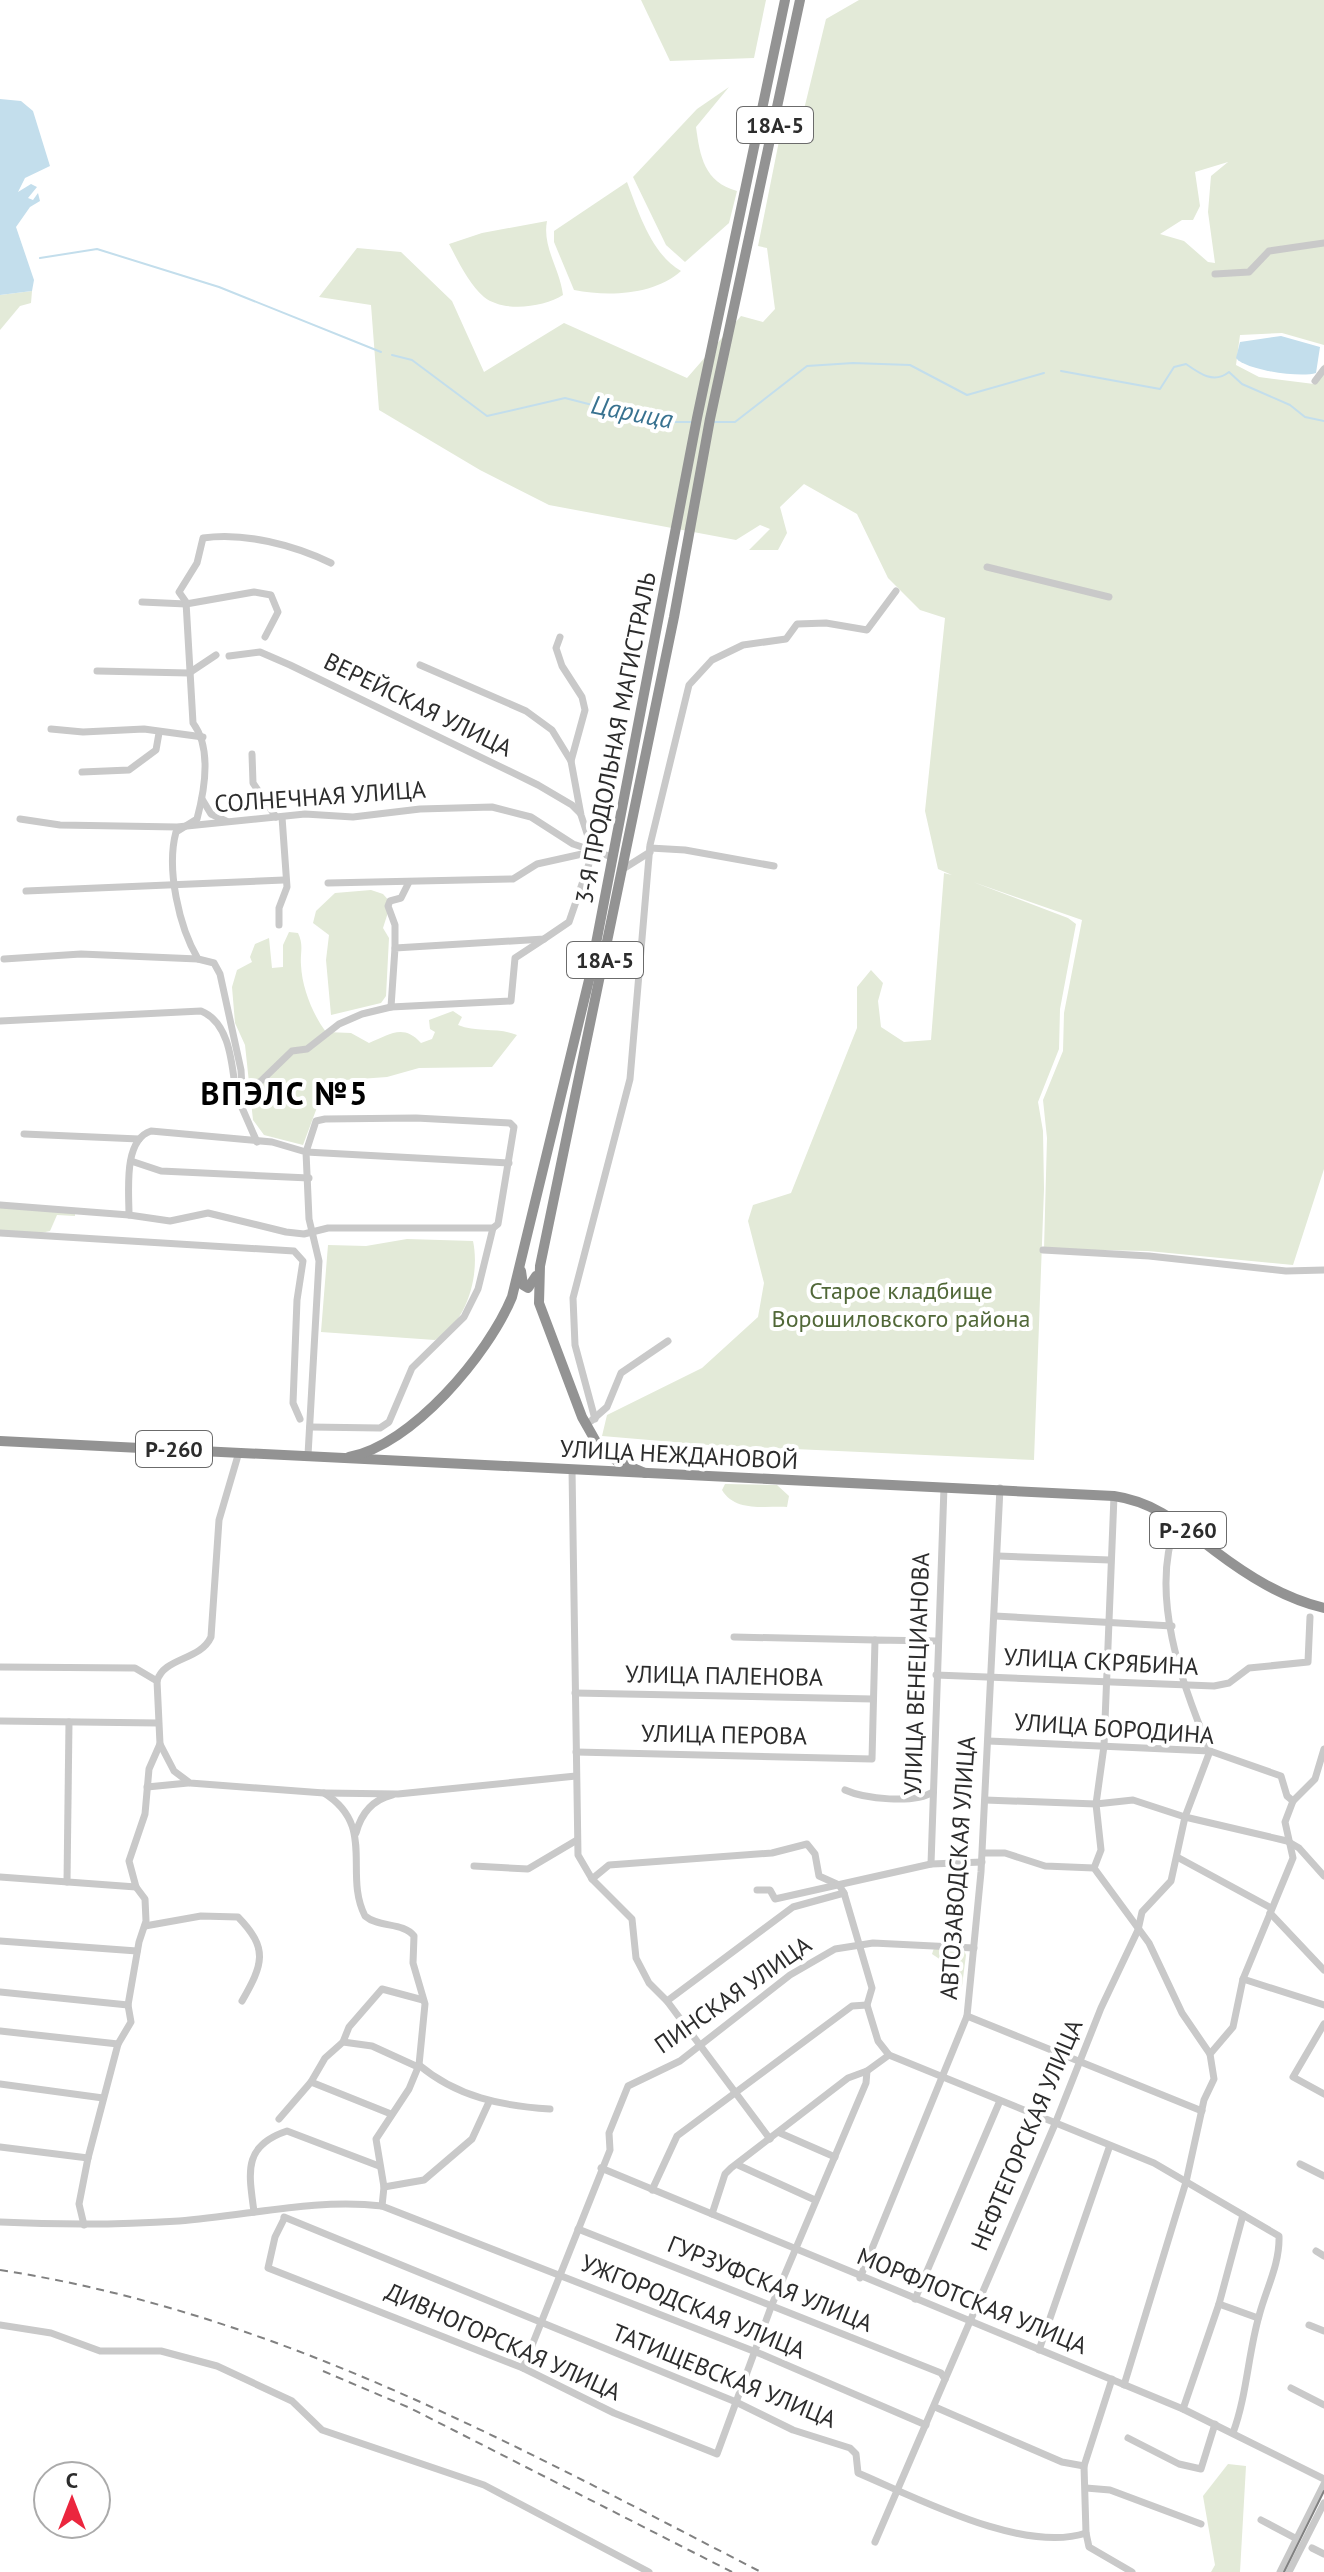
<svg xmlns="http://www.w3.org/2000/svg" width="1324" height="2572" font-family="'PT Sans',sans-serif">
	<rect width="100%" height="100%" fill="#fff"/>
	<g fill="#e3ead8" fill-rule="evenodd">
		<path d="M641 0H766L754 58 670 61Z"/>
		<path d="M859 0H1324V345L1282 333 1240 335 1236 365 1259 377 1314 384 1324 364V1169L1293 1265 1148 1251 1044 1249 1047 1138 1043 1100 1063 1051 1064 1013 1082 920 973 882 1068 918 1076 924 1060 1009 1059 1049 1038 1102 1043 1131 1044 1189 1034 1460 709 1445 602 1436 607 1415 702 1368 758 1317 764 1283 748 1221 753 1205 791 1193 857 1028V987L871 970 883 983 878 1001 881 1027 904 1042 931 1040 944 873 952 875 938 869 925 811 945 618 920 610 888 578 857 514 804 484 780 507 787 533 778 550H749L770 529 760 525 736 540 549 505 480 470 379 410 371 305 319 297 357 248 401 252 452 301 484 372 564 323 687 378 741 316 763 322 775 309 767 248 758 246 782 126 799 130 826 19ZM1228 162 1211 176 1208 212 1215 263 1208 262 1184 241 1160 234 1182 220H1193L1200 206 1195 172Z"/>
		<path d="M729 87 696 127C700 156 704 182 737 191L729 223 685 262 666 245 633 177 697 109Z"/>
		<path d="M627 182C638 211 652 255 681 271 654 295 609 297 574 290L554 242V231Z"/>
		<path d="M547 221C542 247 560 269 563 295 544 307 504 313 484 297 469 284 458 261 449 244L482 233Z"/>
		<path d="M32 291 31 303 20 306 0 330V295Z"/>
		<path d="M371 890 383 894 391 903 383 928 389 938 386 996 381 1003 331 1015 326 960 329 935 313 923 316 911 335 893Z"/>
		<path d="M289 932 298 933C304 945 300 953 301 965 302 988 313 1015 326 1032L351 1033 369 1043C389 1035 403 1023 421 1043L432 1039 435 1032 430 1029 429 1020 453 1011 462 1017 458 1025C478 1033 498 1027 517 1035L492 1067 419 1068 387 1077 332 1081 322 1094 303 1145 264 1135 253 1120 245 1045 235 1023 232 987 237 970 252 962 250 957 255 944 269 938 272 968 283 967V945Z"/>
		<path d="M0 1207 75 1211V1216L57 1215 50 1231 36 1234 0 1231Z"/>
		<path d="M407 1239 473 1241C480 1274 468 1322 435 1340L321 1332 328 1245 366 1246Z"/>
		<path d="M725 1484 777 1485 789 1496 787 1507C764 1506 735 1512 722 1490Z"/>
		<path d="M934 1948H963L966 1955 962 1986 954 1993 943 1989 941 1960 932 1954Z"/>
		<path d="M1228 2464 1246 2466 1240 2572H1211L1215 2565 1203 2496Z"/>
	</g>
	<g fill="#c3deec">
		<path d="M0 99 21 101 33 111 50 166 25 178 18 192 31 184 37 187 28 198 33 200 38 193 40 201 30 207 16 227 34 280 32 291 0 295Z"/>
		<path d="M1281 336 1320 347 1316 373C1300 378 1245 370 1236 358L1240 342Z"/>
	</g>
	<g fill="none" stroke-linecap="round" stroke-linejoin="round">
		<g stroke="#c3deec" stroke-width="2">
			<path d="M40 258 97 249 219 287 381 352"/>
			<path d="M392 355 412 360 487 416 565 398 659 422H691"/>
			<path d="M1061 371 1160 389 1174 367 1186 364C1200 374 1214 384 1229 372L1242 384 1290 405 1305 417 1324 421"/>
			<path d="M713 422H735L807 366 853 363 910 365 967 395 1044 373"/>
		</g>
		<g stroke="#c9c9c9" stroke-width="7">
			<path d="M1215 274 1249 272 1269 251 1324 243"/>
			<path d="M1315 381 1324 369"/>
			<path d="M987 567 1109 597"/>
			<path d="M142 602 186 604 254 592 271 595 278 612 265 637"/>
			<path d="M229 656 260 652 290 665 538 785 572 805 580 813"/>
			<path d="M420 665 526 711 552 730 571 761"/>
			<path d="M97 671 189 673 216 655"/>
			<path d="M51 729 83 732 144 729 203 737"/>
			<path d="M252 754 253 783 276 817"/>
			<path d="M82 772 129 770 156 750 159 733"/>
			<path d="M202 799 211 814 226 821"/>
			<path d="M20 819 60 825 177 827 305 814 353 817 420 809 492 807 531 817 573 844 612 857"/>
			<path d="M650 848 685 850 774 866"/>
			<path d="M623 869 650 852"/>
			<path d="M328 883 513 879 537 864 591 852"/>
			<path d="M26 891 284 880"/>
			<path d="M279 925V908L287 887 282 817"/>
			<path d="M395 948V925L388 906 390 901 401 898 409 882"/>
			<path d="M4 959 81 954 198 959"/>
			<path d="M391 1007 395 948 544 939 569 922 593 852 581 815 571 761 585 710 582 697 562 666 556 648 560 637"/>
			<path d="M0 1021 201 1011C231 1023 232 1067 236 1094L261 1081 292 1051 307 1049 339 1024 362 1014 391 1007 511 1001 515 958 544 939"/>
			<path d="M24 1134 139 1139"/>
			<path d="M257 1142 236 1094 242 1088 241 1070 220 974 214 963 198 959C179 927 166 869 176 832L197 819C205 789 212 748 193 723L186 602 179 592 197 563 203 538C244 532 294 545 331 563"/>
			<path d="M131 1161 161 1171 309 1178"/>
			<path d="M0 1205 129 1215C129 1191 123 1140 151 1131L272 1142 306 1152 309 1219 319 1261 308 1455"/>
			<path d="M129 1215 170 1221 208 1213 286 1232 304 1234 328 1228H493L498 1224 514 1127 510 1123 416 1118 325 1119 316 1121 306 1152 509 1163"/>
			<path d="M0 1233 294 1251 303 1261 297 1300 293 1403 300 1419"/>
			<path d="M1043 1250 1149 1256 1286 1271 1324 1270"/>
			<path d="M595 1419 575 1345 573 1298 630 1079 650 845 689 685 712 660 743 645 786 639 797 624 826 623 867 630 896 591"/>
			<path d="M591 1421 607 1407 621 1373 668 1341"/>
			<path d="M310 1427 380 1428 389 1422 412 1368 464 1317 478 1289 493 1228"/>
			<path d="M572 1469 578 1855 592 1879 632 1919 636 1958 649 1983 667 2001 770 2139"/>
			<path d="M998 1556 1110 1560"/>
			<path d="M995 1616 1172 1626"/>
			<path d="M734 1637 875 1640"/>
			<path d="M0 1667 135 1668 157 1681 160 1744 149 1769 145 1814 129 1861 136 1887 145 1899 146 1921 139 1942 128 2005 131 2022 118 2044 88 2158 79 2204 84 2225"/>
			<path d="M936 1675 1214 1686 1229 1683 1249 1668 1308 1662 1310 1617"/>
			<path d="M157 1681C164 1657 200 1661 211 1637L219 1520 239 1452"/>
			<path d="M575 1693 873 1699"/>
			<path d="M0 1721 158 1723"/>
			<path d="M988 1741 1210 1751 1281 1776 1287 1796 1293 1801 1285 1822 1293 1858 1243 1979 1233 2027 1210 2054 1214 2079 1204 2100 1186 2182 1124 2385"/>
			<path d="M160 1744 174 1771 190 1783 324 1793C377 1826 343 1873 365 1916 379 1928 403 1922 414 1936L413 1963 425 2004 419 2065 409 2089 376 2139 384 2187 382 2206"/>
			<path d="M576 1752 872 1759 875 1640 938 1641"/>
			<path d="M147 1787 188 1783"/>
			<path d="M845 1790C865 1799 914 1804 933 1792"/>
			<path d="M324 1793 398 1794 576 1776"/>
			<path d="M985 1800 1096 1804 1133 1800 1185 1817 1287 1841 1299 1848 1324 1876"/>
			<path d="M1293 1801 1315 1779 1324 1749"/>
			<path d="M356 1833C361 1814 372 1800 392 1795"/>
			<path d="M983 1853H1005L1045 1866 1094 1868 1149 1943 1182 2013 1210 2054"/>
			<path d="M1177 1857 1271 1908"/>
			<path d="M931 1864 944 1487"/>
			<path d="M474 1866 528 1869 577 1840"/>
			<path d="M1094 1868 1101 1850 1096 1804 1104 1746 1114 1496"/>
			<path d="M0 1877 136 1887"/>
			<path d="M592 1879 609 1865 772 1853 807 1844 815 1854 819 1876 839 1885 844 1893 872 1988 867 2005 878 2041 889 2055 1154 2163 1279 2236C1280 2264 1266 2289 1259 2316 1248 2354 1247 2395 1233 2433"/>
			<path d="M67 1882 69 1722"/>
			<path d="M757 1890H770L775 1899 931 1864 982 1862"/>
			<path d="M1270 1913 1324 1970"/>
			<path d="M145 1926 201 1916 238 1917C269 1949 263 1964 242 2001"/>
			<path d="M0 1941 137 1951"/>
			<path d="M1243 1979 1324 2005"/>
			<path d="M0 1992 128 2005"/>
			<path d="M667 2001 793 1907 844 1893"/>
			<path d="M967 2016 1202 2111"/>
			<path d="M1324 2024 1293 2077 1324 2094"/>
			<path d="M0 2031 118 2044"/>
			<path d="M343 2042 349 2027 382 1989 423 2000"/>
			<path d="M419 2065C457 2097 502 2106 550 2109"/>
			<path d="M311 2082 325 2058 343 2042 372 2046 418 2067"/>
			<path d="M0 2084 103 2098"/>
			<path d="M279 2119 311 2082 391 2114"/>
			<path d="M780 2133 835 2157"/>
			<path d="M0 2147 88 2158"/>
			<path d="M1300 2164 1324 2176"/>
			<path d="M738 2165 815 2200"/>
			<path d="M601 2168 1183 2409 1324 2479"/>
			<path d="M384 2187 424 2180 472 2139 489 2102"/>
			<path d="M652 2190 677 2136 852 2006 867 2005"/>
			<path d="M254 2212C249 2173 242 2146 287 2131L379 2166"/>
			<path d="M712 2214 725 2174 731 2168 848 2078 867 2071"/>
			<path d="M284 2217 736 2402 793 2430 850 2448 856 2454 858 2473C917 2498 1023 2554 1086 2533L1089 2547 1132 2572"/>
			<path d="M284 2219 275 2237 268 2268 523 2368 614 2413 717 2454 771 2307 866 2083 867 2071 889 2055"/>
			<path d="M0 2222C60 2225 119 2225 179 2221 247 2216 314 2198 382 2206L761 2354 926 2425"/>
			<path d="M578 2229 941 2373 945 2379"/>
			<path d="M1316 2251 1324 2256"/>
			<path d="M860 2278 967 2016 981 1872 1000 1488"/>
			<path d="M915 2299 999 2103"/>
			<path d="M1219 2304 1258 2318"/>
			<path d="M0 2325 51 2333 100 2351H161L217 2366 292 2401 322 2430 484 2485 649 2572"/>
			<path d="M1309 2325 1324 2331"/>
			<path d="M1039 2350 1109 2148"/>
			<path d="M523 2368 610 2150 609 2133 628 2086 680 2061 790 1975 835 1949 873 1943 974 1948"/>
			<path d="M1291 2388 1324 2405"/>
			<path d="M935 2407 1062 2462 1084 2466"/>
			<path d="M1183 2409 1219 2304 1243 2215"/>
			<path d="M1128 2438 1179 2464 1201 2469 1215 2424"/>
			<path d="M1086 2488 1110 2490 1201 2524"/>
			<path d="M1261 2520 1297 2539"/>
			<path d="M1086 2533 1084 2466 1112 2379"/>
			<path d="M875 2542 1055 2124 1101 2008 1138 1930 1142 1912 1171 1881 1185 1817 1210 1751C1182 1685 1148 1593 1177 1522"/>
			<path d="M1312 2548 1324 2554"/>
			<path d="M1280 2572 1324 2484"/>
			<path d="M1289 2572 1324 2503"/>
		</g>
		<g stroke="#939393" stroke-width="10">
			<path d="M521 1271 523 1285 528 1288 536 1276"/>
			<path d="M0 1441 1114 1496C1156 1502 1182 1526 1215 1551 1248 1576 1283 1598 1324 1608"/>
			<path d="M349 1457C412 1445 488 1355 512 1297L589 980 697 418 785 0"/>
			<path d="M645 1473 617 1461 599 1447 582 1417 539 1303 540 1266 674 617 710 419 800 0"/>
		</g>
		<path stroke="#818181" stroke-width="2" d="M1284 2572 1324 2491"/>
		<g stroke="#818181" stroke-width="2" stroke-dasharray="8 6" stroke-linecap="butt">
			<path d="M0 2270C278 2313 514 2445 761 2572"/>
			<path d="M323 2371 410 2408 732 2572"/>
		</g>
	</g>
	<g text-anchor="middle" stroke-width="8" stroke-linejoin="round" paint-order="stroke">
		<g fill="#fff" stroke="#6b6b6b" stroke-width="2">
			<rect x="737" y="107" width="76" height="36" rx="6"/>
			<rect x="567" y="942" width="76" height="36" rx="6"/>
			<rect x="136" y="1431" width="76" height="36" rx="6"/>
			<rect x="1150" y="1512" width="76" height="36" rx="6"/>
		</g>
		<g font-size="22" font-weight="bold" fill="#2c2c2c">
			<text x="775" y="133">18А-5</text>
			<text x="605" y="968">18А-5</text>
			<text x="174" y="1457">Р-260</text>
			<text x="1188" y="1538">Р-260</text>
		</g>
		<g font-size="24" fill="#2c2c2c" stroke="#fff">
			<text transform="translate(418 705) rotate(26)" y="8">ВЕРЕЙСКАЯ УЛИЦА</text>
			<text transform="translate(616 738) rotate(-79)" y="8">3-Я ПРОДОЛЬНАЯ МАГИСТРАЛЬ</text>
			<text transform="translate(320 797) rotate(-4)" y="8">СОЛНЕЧНАЯ УЛИЦА</text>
			<text transform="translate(679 1455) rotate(3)" y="8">УЛИЦА НЕЖДАНОВОЙ</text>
			<text transform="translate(1101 1662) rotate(3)" y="8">УЛИЦА СКРЯБИНА</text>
			<text transform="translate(917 1674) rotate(-88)" y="8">УЛИЦА ВЕНЕЦИАНОВА</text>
			<text transform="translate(724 1676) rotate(1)" y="8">УЛИЦА ПАЛЕНОВА</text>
			<text transform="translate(1114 1729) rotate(4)" y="8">УЛИЦА БОРОДИНА</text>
			<text transform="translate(724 1735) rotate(1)" y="8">УЛИЦА ПЕРОВА</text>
			<text transform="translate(958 1868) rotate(-86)" y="8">АВТОЗАВОДСКАЯ УЛИЦА</text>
			<text transform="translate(733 1995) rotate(-35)" y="8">ПИНСКАЯ УЛИЦА</text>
			<text transform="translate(1027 2135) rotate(-67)" y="8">НЕФТЕГОРСКАЯ УЛИЦА</text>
			<text transform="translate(770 2284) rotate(22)" y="8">ГУРЗУФСКАЯ УЛИЦА</text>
			<text transform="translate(972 2301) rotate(22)" y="8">МОРФЛОТСКАЯ УЛИЦА</text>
			<text transform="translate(693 2307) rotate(22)" y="8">УЖГОРОДСКАЯ УЛИЦА</text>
			<text transform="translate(503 2342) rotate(24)" y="8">ДИВНОГОРСКАЯ УЛИЦА</text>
			<text transform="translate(724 2376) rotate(22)" y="8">ТАТИЩЕВСКАЯ УЛИЦА</text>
		</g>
		<g font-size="24" fill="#516838" stroke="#fff">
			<text x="901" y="1299">Старое кладбище<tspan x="901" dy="28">Ворошиловского района</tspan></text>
		</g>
		<g font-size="26" font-style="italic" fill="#387290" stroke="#fff">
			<text transform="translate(632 412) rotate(11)" y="9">Царица</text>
		</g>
		<g font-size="32" font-weight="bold" letter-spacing="2" fill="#000" stroke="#fff">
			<text x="285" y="1105">ВПЭЛС №5</text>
		</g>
	</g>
	<g transform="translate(72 2500)"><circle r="38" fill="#ffffff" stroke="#ababab" stroke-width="2"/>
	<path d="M0-6L14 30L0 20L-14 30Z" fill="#eb263e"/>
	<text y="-12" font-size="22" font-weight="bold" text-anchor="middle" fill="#2c2c2c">С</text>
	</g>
</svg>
